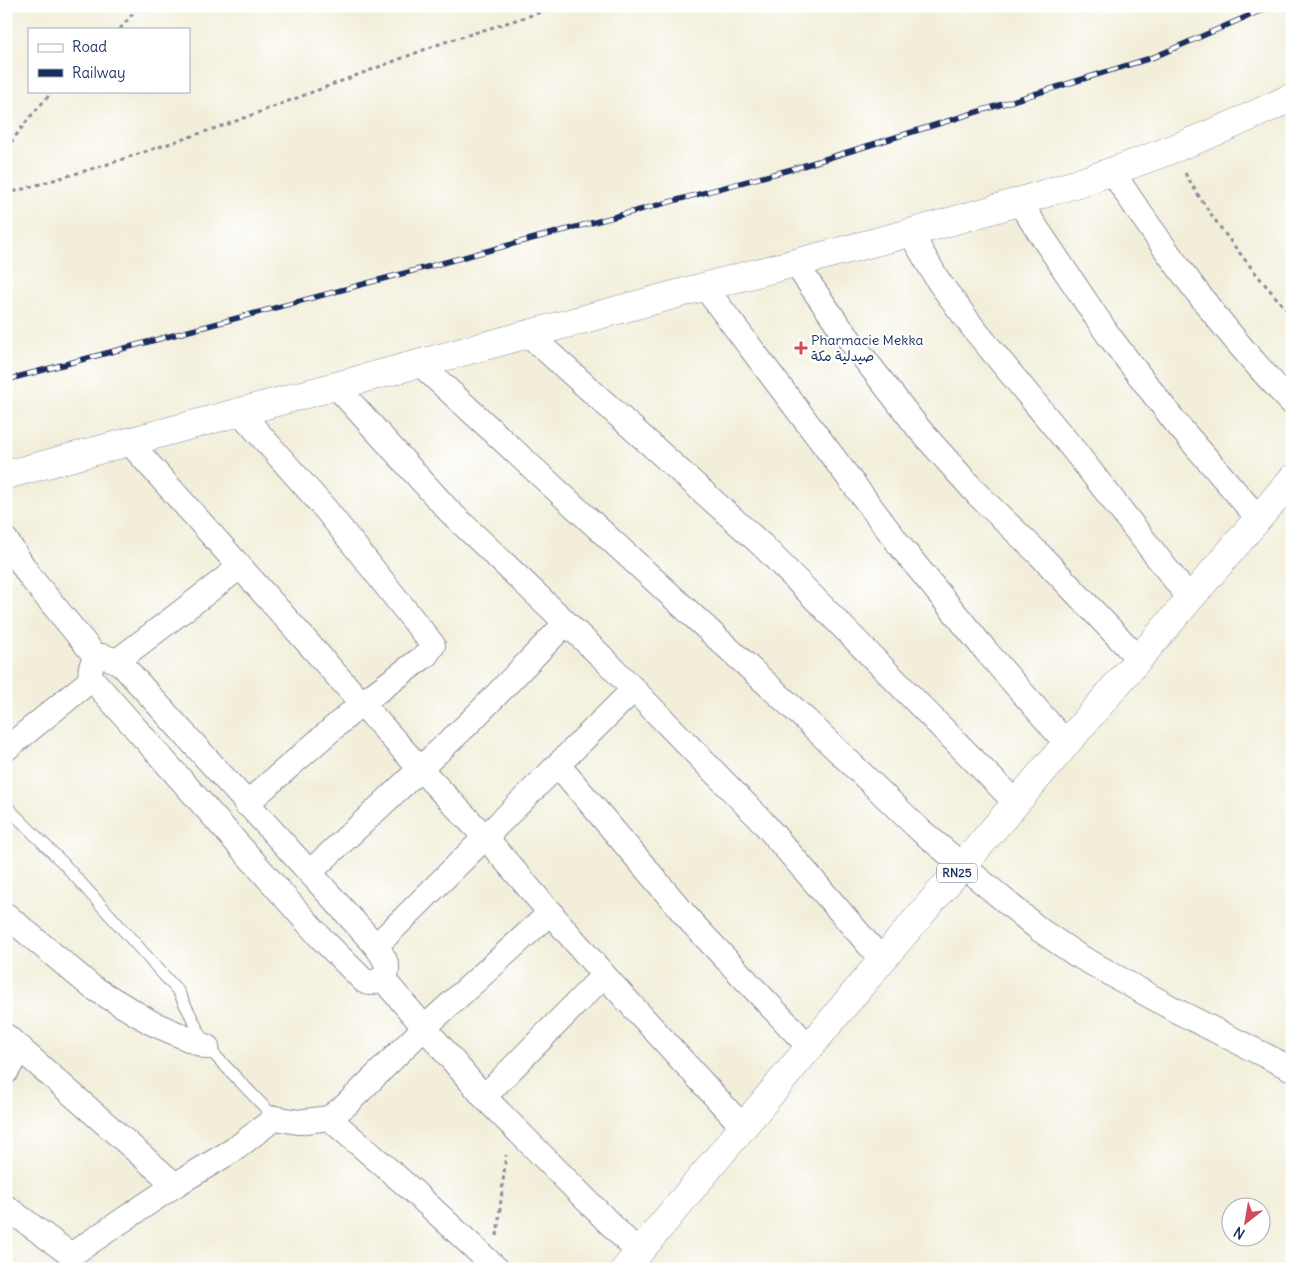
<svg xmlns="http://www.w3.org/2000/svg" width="1298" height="1275" font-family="Delius,'Playpen Sans Arabic',sans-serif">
	<rect width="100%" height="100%" fill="#fff"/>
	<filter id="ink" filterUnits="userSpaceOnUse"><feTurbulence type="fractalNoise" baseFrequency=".02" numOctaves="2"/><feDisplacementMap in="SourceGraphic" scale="10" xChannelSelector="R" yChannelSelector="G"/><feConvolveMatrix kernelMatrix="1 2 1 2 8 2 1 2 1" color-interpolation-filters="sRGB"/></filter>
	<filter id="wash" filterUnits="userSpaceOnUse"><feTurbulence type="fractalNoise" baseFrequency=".0096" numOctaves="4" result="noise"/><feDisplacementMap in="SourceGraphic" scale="20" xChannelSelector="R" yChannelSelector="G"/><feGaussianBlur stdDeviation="1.12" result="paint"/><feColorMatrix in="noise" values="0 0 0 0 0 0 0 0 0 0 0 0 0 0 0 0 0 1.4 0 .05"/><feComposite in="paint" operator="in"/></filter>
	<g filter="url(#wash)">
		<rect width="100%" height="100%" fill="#f2eed9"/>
	</g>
	<g filter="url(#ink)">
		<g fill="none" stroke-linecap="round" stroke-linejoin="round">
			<defs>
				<path id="service" d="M6 806 63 863 178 991 207 1047 275 1118"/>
				<g id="minor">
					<path d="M1113 173C1167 254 1223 332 1292 403"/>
					<path d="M1019 202 1109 336 1176 423 1258 518"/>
					<path d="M911 234 939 282 974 329 1077 454 1190 599"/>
					<path d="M795 263 839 326 919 429 978 495 1039 554 1139 659"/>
					<path d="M704 286 901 547 986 651 1067 744"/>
					<path d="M527 333 762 545 1016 803"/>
					<path d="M419 363 806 720 920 830 1040 930 1077 955 1177 1011 1292 1069"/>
					<path d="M336 386 449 511 602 657 761 820 882 960"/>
					<path d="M240 412 327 511 433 645 426 655 362 703 246 804"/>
					<path d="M130 443 421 770 486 838 604 975 743 1127"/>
					<path d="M6 540 31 578 97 658"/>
					<path d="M102 656 117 661 125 668 376 946C388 963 396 977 369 983L364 981 321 938 92 679C88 669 92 660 102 656Z"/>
					<path d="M117 661 240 567"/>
					<path d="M6 749 92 679"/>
					<path d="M558 765 692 923 810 1048"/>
					<path d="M310 872 469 723 566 623"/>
					<path d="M6 915 92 987 152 1023 207 1047"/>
					<path d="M376 946 634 689"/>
					<path d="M382 978 484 1097 639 1253"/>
					<path d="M6 1036 175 1185"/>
					<path d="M6 1072 21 1048"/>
					<path d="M484 1097 604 975"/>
					<path d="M329 1118 412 1190 497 1269"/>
					<path d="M6 1207 71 1255 175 1185 235 1149 275 1118 298 1122 329 1118 346 1105 425 1027 551 912"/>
				</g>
				<path id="secondary" d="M6 475C239 414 470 348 703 287 903 234 1105 189 1292 97"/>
				<path id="primary" d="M625 1269 882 960 1292 479"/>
			</defs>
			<use href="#service" stroke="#868e9c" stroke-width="13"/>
			<use href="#minor" stroke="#868e9c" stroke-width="26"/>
			<use href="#secondary" stroke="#868e9c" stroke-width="29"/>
			<use href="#primary" stroke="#868e9c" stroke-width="29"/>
			<g stroke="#868e9c" stroke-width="3" stroke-dasharray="4 4" stroke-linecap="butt">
				<path d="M120 29 139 6"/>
				<path d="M6 149 29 118 53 91"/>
				<path d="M1185 173C1214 224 1253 271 1292 316"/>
				<path d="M6 194 105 165 228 124 442 43 561 6"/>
				<path d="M497 1236 506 1155"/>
			</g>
			<use href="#service" stroke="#fff" stroke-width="11"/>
			<use href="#minor" stroke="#fff" stroke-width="24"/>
			<use href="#secondary" stroke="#fff" stroke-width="28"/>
			<use href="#primary" stroke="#fff" stroke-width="28"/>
			<defs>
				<path id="rail" d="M6 380 796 168 1154 57 1271 6"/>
			</defs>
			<use href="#rail" stroke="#1b2f5e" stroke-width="5.5"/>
			<use href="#rail" stroke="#fff" stroke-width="4" stroke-dasharray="11" stroke-linecap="butt"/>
		</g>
	</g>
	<path fill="#d1495b" stroke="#fff" stroke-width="2" d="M798.5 340.5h5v5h5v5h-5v5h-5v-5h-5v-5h5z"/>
	<g text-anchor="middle" stroke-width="4.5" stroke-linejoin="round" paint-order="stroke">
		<rect fill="#fff" stroke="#5f6d8e" stroke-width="1" x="937" y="863.5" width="40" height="19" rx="4"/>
		<g font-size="12" font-weight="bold" fill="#1b2f5e">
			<text x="957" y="877">RN25</text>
		</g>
		<g font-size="14" fill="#1b2f5e" stroke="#fff" text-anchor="start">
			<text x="811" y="345">Pharmacie Mekka<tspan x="811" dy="16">صيدلية مكة</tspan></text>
		</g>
	</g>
	<rect width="1298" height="1275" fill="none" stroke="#fff" stroke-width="25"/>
	<rect x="28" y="28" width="162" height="65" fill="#ffffff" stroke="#a4acbf"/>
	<rect x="38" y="44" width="25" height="8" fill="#ffffff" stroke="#a4acbf"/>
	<text x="72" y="52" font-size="15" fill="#1b2f5e">Road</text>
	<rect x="38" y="69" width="25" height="8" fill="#1b2f5e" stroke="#a4acbf"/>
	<text x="72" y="78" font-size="15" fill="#1b2f5e">Railway</text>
	<g transform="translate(1246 1222) rotate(211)"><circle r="24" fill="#ffffff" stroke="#a4acbf"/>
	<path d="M0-4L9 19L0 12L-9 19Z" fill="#d1495b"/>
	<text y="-8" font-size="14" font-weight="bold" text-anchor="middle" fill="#1b2f5e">N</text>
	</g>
</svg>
